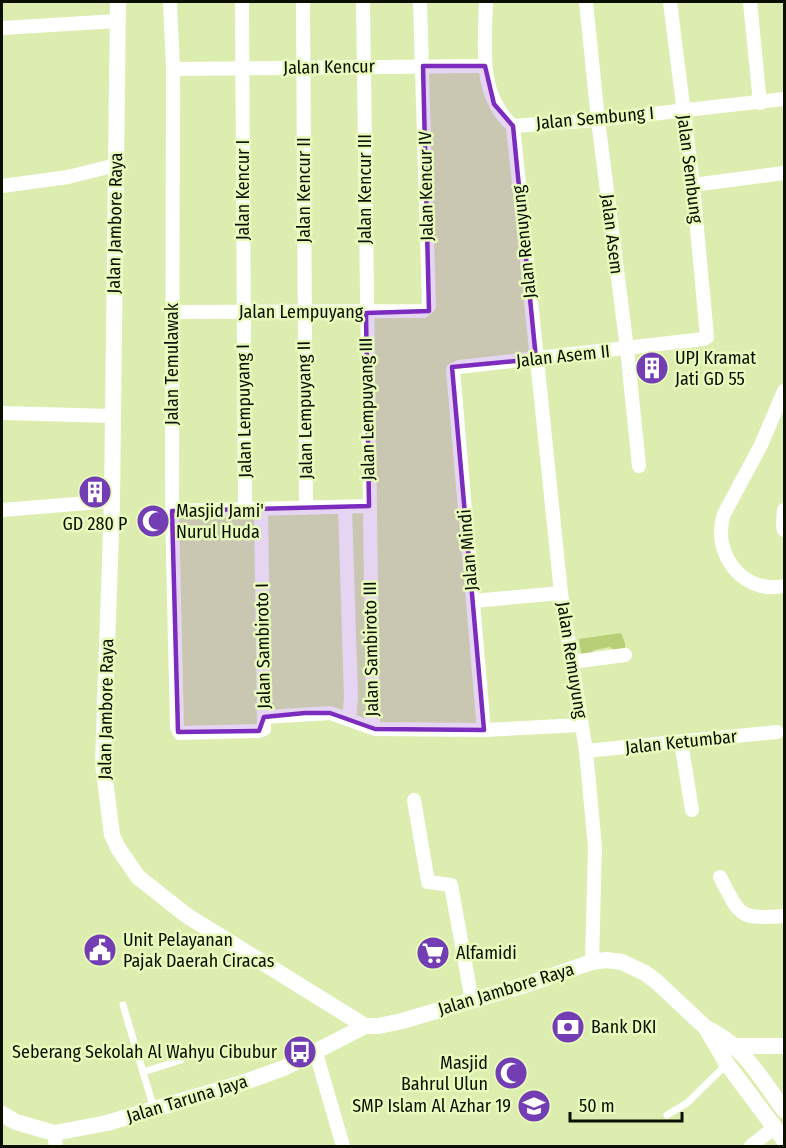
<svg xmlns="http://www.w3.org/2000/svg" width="786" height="1148" font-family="'Fira Sans Condensed',sans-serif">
	<rect width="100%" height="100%" fill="#dcedaf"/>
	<path fill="#b8cf77" d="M621 633 625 643V650L617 653 610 647 594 650 587 657 582 659 579 639Z"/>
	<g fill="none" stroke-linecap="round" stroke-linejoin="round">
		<g stroke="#fff" stroke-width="7">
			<path d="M123 1005 154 1109"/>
			<path d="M143 1072 181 1060"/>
			<path d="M667 1115 687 1103 727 1064"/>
		</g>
		<g stroke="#fff" stroke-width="14">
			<path d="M170 2 173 69 172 511 177 727 180 733 259 731 264 729 261 509"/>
			<path d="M242 2 245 509"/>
			<path d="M303 2 306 508"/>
			<path d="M363 2 373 727"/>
			<path d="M486 2C485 44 477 95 513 126"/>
			<path d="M586 2 598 120 627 349 639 466"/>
			<path d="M750 2 760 103"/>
			<path d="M2 28 118 21"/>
			<path d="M173 69 485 66"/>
			<path d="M513 126 561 593 586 751 595 847 592 962"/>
			<path d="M513 126 598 120 784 99"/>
			<path d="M693 185 784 173"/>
			<path d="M2 186 68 177 116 165"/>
			<path d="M172 312 423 311 429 306 420 2"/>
			<path d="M784 391 761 445 724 514C711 552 742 595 784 586"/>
			<path d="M2 413 112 416"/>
			<path d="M345 507 351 698 349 719"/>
			<path d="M2 510 112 501"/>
			<path d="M784 510 783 526 784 530"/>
			<path d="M172 511 369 506"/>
			<path d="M473 601 561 593"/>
			<path d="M572 662 625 655"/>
			<path d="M264 717 330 713 375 729 484 730 581 725"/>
			<path d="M484 730 453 370 459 367 704 339 707 337 693 185 670 2"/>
			<path d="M681 742 692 810"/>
			<path d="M586 751 777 732"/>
			<path d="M414 800 428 882 451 885 472 1001"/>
			<path d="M720 877C741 917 738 919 784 916"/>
			<path d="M316 1053 343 1146"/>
			<path d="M54 1133 56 1146"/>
			<path d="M751 1146 775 1127"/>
		</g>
		<g stroke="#fff" stroke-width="16">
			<path d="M118 2 112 501 103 764 112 835 118 848 138 877 186 915 365 1026H379L402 1021 525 985 592 962 606 960 622 962 645 973 657 982 706 1028 727 1064 784 1140"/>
			<path d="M706 1028C743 1044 761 1079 784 1110"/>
			<path d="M737 1046H784"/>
			<path d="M2 1114 16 1122 54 1133 107 1123 239 1084 284 1068 365 1026"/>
		</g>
	</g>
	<path fill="#7b2cbf" fill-opacity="0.2" stroke="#7b2cbf" stroke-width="4.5" stroke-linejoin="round" d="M423 66H485L494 104 513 126 536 359 452 367 484 730 375 729 330 713H305L264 717 259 731 178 732 172 511 369 506 366 313 429 311Z"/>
	<defs>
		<symbol id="building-disc" viewBox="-11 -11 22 22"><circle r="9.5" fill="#733db3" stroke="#e9fbbc"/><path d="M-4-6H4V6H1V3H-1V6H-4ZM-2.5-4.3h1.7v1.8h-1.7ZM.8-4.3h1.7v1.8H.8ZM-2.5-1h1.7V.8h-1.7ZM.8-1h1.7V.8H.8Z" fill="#fff"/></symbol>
		<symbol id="mosque-disc" viewBox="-11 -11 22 22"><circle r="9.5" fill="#733db3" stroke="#e9fbbc"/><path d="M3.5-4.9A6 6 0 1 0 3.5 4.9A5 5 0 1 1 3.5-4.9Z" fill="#fff"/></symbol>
		<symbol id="civic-disc" viewBox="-11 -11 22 22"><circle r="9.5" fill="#733db3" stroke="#e9fbbc"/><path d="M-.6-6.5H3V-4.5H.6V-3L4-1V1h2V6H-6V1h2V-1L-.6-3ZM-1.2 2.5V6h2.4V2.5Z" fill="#fff"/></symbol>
		<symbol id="supermarket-disc" viewBox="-11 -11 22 22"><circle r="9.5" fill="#733db3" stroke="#e9fbbc"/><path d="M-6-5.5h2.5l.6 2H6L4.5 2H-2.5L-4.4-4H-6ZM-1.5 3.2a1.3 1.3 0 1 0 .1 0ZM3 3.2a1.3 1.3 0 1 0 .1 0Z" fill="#fff"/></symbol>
		<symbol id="bank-disc" viewBox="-11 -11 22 22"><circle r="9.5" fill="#733db3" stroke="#e9fbbc"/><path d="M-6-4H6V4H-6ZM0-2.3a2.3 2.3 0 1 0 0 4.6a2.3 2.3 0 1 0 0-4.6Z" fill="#fff"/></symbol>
		<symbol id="bus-disc" viewBox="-11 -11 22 22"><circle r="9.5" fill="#733db3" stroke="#e9fbbc"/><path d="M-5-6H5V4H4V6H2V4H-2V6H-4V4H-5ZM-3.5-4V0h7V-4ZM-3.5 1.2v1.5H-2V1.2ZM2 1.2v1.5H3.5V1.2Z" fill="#fff"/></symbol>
		<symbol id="school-disc" viewBox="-11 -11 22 22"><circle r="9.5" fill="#733db3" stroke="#e9fbbc"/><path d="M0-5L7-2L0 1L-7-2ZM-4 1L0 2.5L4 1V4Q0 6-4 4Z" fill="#fff"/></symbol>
	</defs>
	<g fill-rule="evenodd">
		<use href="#building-disc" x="633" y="349" width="38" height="38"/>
		<use href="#building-disc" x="76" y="473" width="38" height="38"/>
		<use href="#mosque-disc" x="134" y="502" width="38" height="38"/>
		<use href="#civic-disc" x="81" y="931" width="38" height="38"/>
		<use href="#supermarket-disc" x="414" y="934" width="38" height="38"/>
		<use href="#bank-disc" x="549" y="1008" width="38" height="38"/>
		<use href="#bus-disc" x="281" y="1033" width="38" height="38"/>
		<use href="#mosque-disc" x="492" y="1054" width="38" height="38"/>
		<use href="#school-disc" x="515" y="1087" width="38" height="38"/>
	</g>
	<g text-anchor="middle" stroke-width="5" stroke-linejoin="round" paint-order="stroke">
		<g font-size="18" fill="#0a0f00" stroke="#e9fbbc">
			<text transform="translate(329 67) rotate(-1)" y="6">Jalan Kencur</text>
			<text transform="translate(595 118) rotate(-5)" y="6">Jalan Sembung I</text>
			<text transform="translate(690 169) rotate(83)" y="6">Jalan Sembung</text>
			<text transform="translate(426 186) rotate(-91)" y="6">Jalan Kencur IV</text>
			<text transform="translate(365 189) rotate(-90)" y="6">Jalan Kencur III</text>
			<text transform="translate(243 190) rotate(-90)" y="6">Jalan Kencur I</text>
			<text transform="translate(304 190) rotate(-90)" y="6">Jalan Kencur II</text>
			<text transform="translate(115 223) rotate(-89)" y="6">Jalan Jambore Raya</text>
			<text transform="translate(612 234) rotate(83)" y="6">Jalan Asem</text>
			<text transform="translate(524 242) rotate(-96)" y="6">Jalan Renuyung</text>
			<text x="301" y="318">Jalan Lempuyang</text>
			<text transform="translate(563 356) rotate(-6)" y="6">Jalan Asem II</text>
			<text transform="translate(172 364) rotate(-90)" y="6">Jalan Temulawak</text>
			<text transform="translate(367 409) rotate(-91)" y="6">Jalan Lempuyang III</text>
			<text transform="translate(305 410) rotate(-91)" y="6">Jalan Lempuyang II</text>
			<text transform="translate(244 411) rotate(-91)" y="6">Jalan Lempuyang I</text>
			<text transform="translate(468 550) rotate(-95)" y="6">Jalan Mindi</text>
			<text transform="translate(263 646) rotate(-91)" y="6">Jalan Sambiroto I</text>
			<text transform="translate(371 649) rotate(-91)" y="6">Jalan Sambiroto III</text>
			<text transform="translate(572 660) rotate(81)" y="6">Jalan Remuyung</text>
			<text transform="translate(106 709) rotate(-89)" y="6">Jalan Jambore Raya</text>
			<text transform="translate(681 742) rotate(-6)" y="6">Jalan Ketumbar</text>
			<text transform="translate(506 989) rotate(-17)" y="6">Jalan Jambore Raya</text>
			<text transform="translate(187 1099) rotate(-17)" y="6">Jalan Taruna Jaya</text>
		</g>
		<g font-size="18" fill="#0a0f00" stroke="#e9fbbc" text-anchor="start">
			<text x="675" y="364">UPJ Kramat<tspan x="675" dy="21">Jati GD 55</tspan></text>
			<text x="176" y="517">Masjid Jami'<tspan x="176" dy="21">Nurul Huda</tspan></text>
			<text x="95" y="530" text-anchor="middle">GD 280 P</text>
			<text x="123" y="946">Unit Pelayanan<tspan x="123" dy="21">Pajak Daerah Ciracas</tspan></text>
			<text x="456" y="959">Alfamidi</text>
			<text x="591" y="1033">Bank DKI</text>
			<text x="277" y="1058" text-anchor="end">Seberang Sekolah Al Wahyu Cibubur</text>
			<text x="488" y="1069" text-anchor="end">Masjid<tspan x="488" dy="21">Bahrul Ulun</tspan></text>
			<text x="511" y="1112" text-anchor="end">SMP Islam Al Azhar 19</text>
		</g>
	</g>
	<rect width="786" height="1148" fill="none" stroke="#0a0f00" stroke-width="6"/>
	<path d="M570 1112v9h112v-9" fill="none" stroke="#0a0f00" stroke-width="3"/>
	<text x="579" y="1112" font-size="18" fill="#0a0f00" stroke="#e9fbbc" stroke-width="4.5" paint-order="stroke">50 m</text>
</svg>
